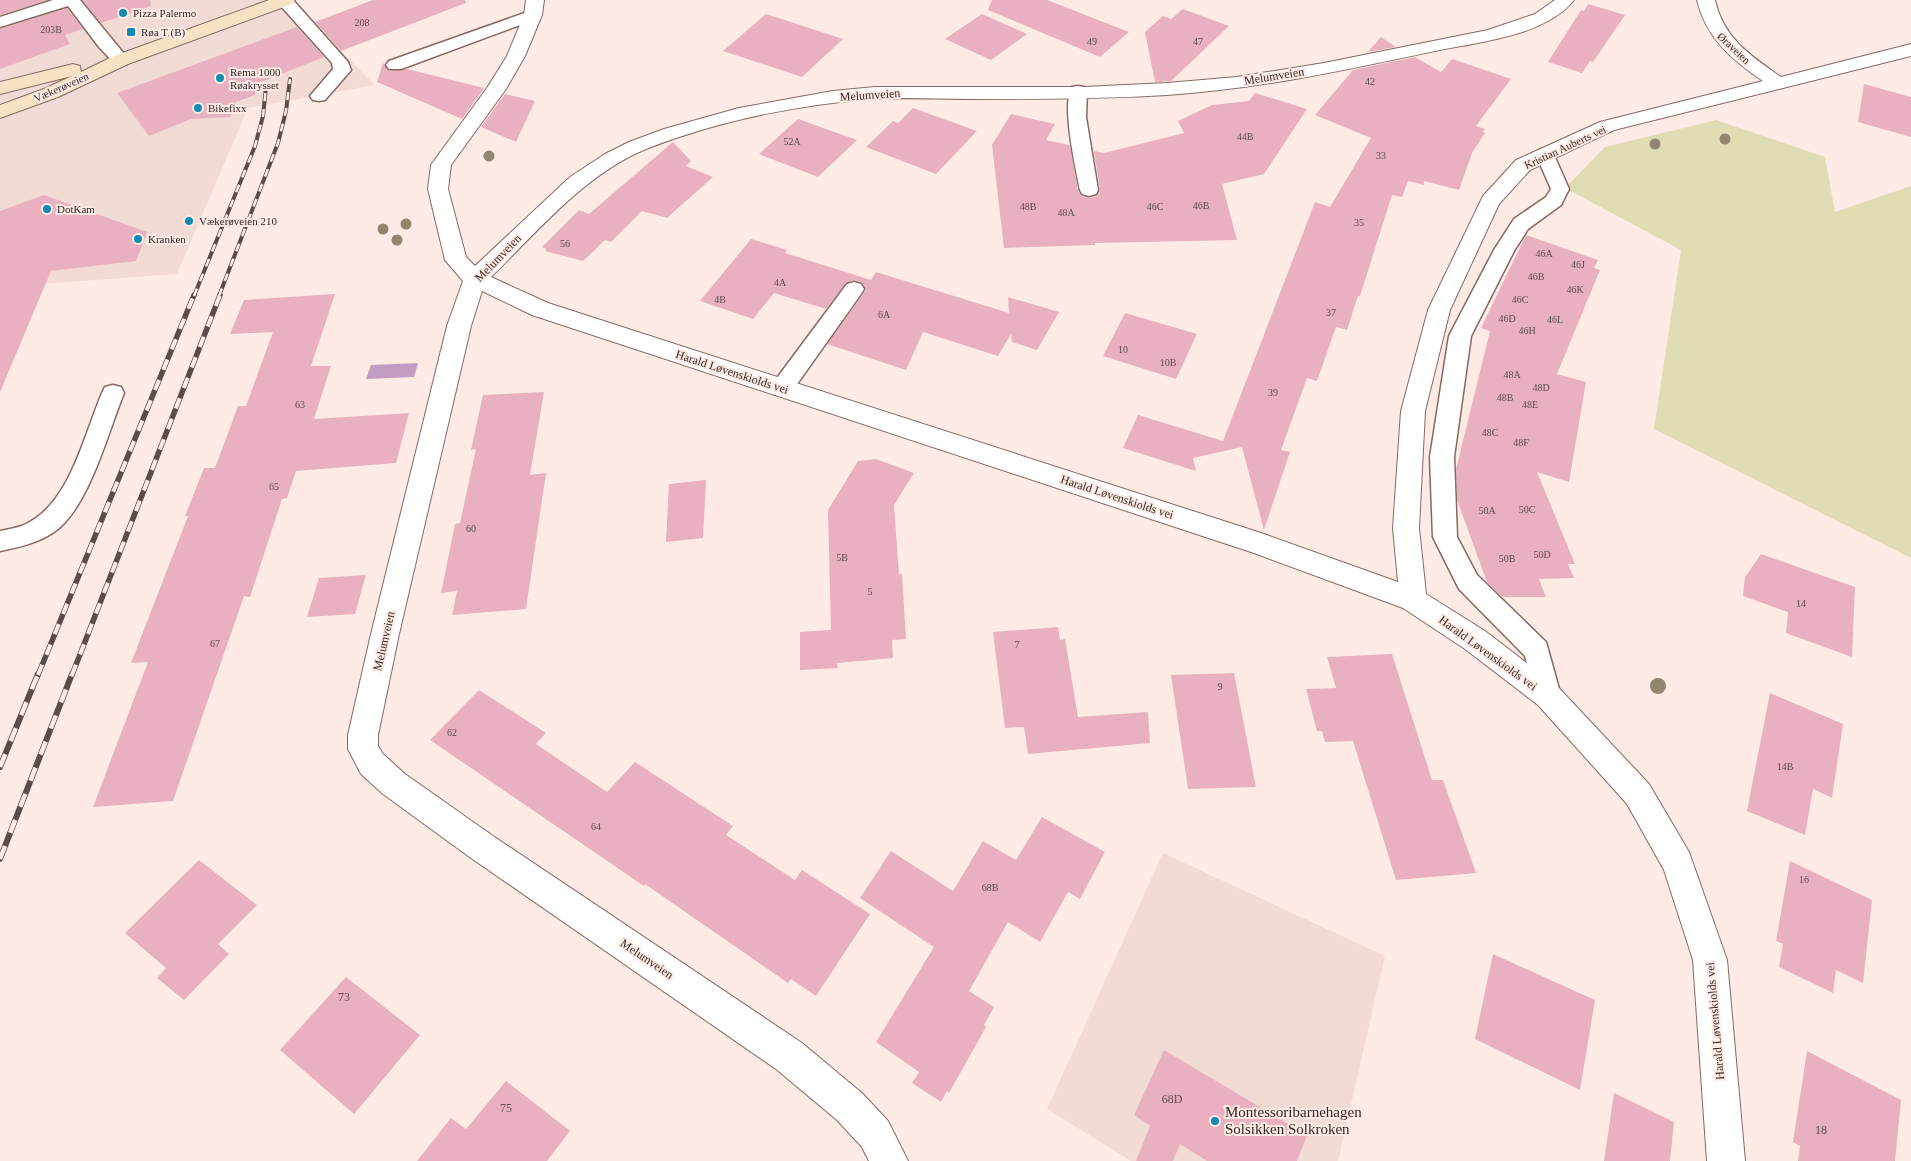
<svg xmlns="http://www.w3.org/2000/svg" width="1911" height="1161" font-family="Georgia,serif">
	<rect width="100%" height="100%" fill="#feebe6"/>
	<g fill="#f2dbd5">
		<path d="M0 0H290L375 85 248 108 177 274 0 287Z"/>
		<path d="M1163 853 1385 956 1338 1161H1131L1047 1109Z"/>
	</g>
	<path fill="#e0ddb5" d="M1716 120 1825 157 1835 212 1911 186V558L1654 429 1681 250 1565 188 1605 147Z"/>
	<path fill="#c29cc2" d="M418 363 414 377 366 379 371 365Z"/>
	<g fill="#e9b1c0">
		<path d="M0 0H47L0 15Z"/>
		<path d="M82 0H150L151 6 101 23Z"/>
		<path d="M373 0H465L466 3 341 51 315 22Z"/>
		<path d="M992 0H1047L1129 32 1100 57 988 10Z"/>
		<path d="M1588 4 1625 15 1593 62 1590 61 1582 73 1548 62 1581 10 1584 11Z"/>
		<path d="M67 8 83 29 65 35 70 44 0 69V29Z"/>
		<path d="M1183 9 1229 26 1171 81 1155 82 1145 32 1163 16 1171 19Z"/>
		<path d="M766 14 843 39 802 77 723 51Z"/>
		<path d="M982 14 1027 34 991 60 945 39Z"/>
		<path d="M297 27 324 57 256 84 255 95 236 102 230 117 191 119 149 136 117 93Z"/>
		<path d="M1381 37 1396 47 1368 52Z"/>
		<path d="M1415 57 1441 72 1452 59 1511 79 1476 126 1485 129 1483 132 1485 133 1472 153 1459 190 1424 181V185L1408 181 1402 197 1392 195 1360 296H1358L1347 330 1336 327 1317 381 1307 378 1281 450 1290 452 1264 530 1242 447 1193 458 1196 471 1123 448 1138 415 1223 441 1315 202 1330 207 1371 138 1315 115 1353 70Z"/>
		<path d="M383 63 389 71 407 69 484 88 462 119 377 82Z"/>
		<path d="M1864 84 1911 97V137L1858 122Z"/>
		<path d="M1255 93 1307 109 1264 174 1222 184 1237 240 1095 243V245L1004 248 992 145 1011 114 1055 124 1046 140 1070 145 1078 191 1081 196 1090 198 1097 196 1100 190 1094 151 1104 153 1184 133 1178 121 1212 105 1249 101Z"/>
		<path d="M505 94 535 101 516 142 481 127Z"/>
		<path d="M913 108 977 131 936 174 866 147 893 121 898 123Z"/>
		<path d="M798 119 857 140 818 177 759 154Z"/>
		<path d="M673 142 691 161 686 166 713 177 667 218 642 211 611 242 605 240 583 261 545 251 547 249 542 247 579 210 589 214Z"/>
		<path d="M44 195 147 232 136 261 51 271 0 392V211Z"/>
		<path d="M1526 235 1598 260 1594 268 1600 270 1557 374 1586 382 1569 482 1537 472 1575 564H1568L1574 578 1539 579 1546 597H1502L1487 582 1457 500 1456 469 1490 331 1481 328Z"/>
		<path d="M751 239 787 250 785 253 871 280 876 272 1009 313 1008 297 1059 312 1037 350 1012 342 1011 334 998 356 923 332 906 370 827 344 866 290 862 282 853 280 846 283 826 309 774 293 753 319 700 301Z"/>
		<path d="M335 294 311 366H331L314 419 409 413 396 463 296 471 287 498 282 499 250 597 244 596 173 801 93 807 148 662 131 663 188 516H185L204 468H215L238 406H246L273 332 230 334 244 300Z"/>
		<path d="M1125 313 1197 334 1176 379 1103 356Z"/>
		<path d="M544 392 530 475 546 473 526 609 452 615 457 591 441 593 455 524 460 523 476 449 471 450 483 395Z"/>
		<path d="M876 459 914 473 894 505 899 574H902L906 639 892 640 893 658 837 663 838 668 800 670V632L831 630 828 510 858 461Z"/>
		<path d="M706 480 703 538 666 542 669 484Z"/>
		<path d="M1761 554 1855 587 1852 657 1786 633 1788 612 1743 596 1745 577Z"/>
		<path d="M366 575 355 614 307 617 319 578Z"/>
		<path d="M1058 627 1060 640 1065 639 1078 717 1148 712 1150 743 1028 754 1024 727 1005 728 993 632Z"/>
		<path d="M1392 654 1432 780H1443L1476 873 1396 880 1353 741 1325 742 1322 731H1317L1306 689 1336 688 1327 657Z"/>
		<path d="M1234 673 1256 787 1188 789 1171 675Z"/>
		<path d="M479 690 546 733 536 744 607 792 635 762 733 826 726 835 795 880 802 870 870 914 816 996 791 979 788 983 645 884 644 886 430 740Z"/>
		<path d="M1770 693 1843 724 1832 798 1813 789 1805 835 1747 811Z"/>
		<path d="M1042 817 1105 852 1080 899 1068 892 1040 942 1008 922 969 991 994 1007 984 1025 986 1027 949 1093 947 1091 941 1102 912 1083 919 1072 876 1042 934 947 860 898 891 851 953 891 983 841 1016 860Z"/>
		<path d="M199 860 257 905 218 944 229 954 184 1000 157 978 166 968 125 933Z"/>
		<path d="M1790 861 1872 900 1863 983 1836 970 1833 993 1779 967 1783 944 1776 941Z"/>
		<path d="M1493 954 1595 1000 1580 1090 1475 1039Z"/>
		<path d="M346 977 420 1035 354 1114 280 1050Z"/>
		<path d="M1164 1050 1307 1135 1297 1161H1207L1180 1144 1173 1161H1136L1150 1126 1134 1115Z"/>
		<path d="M1807 1051 1901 1100 1895 1161H1798L1800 1146 1793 1142Z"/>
		<path d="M506 1081 570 1131 547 1161H417L451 1118 466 1129Z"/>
		<path d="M1614 1093 1674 1122 1670 1161H1604Z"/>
	</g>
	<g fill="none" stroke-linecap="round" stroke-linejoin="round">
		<defs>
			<g id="lane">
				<path d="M53 0H80L129 60 127 64H115L99 47 68 6 0 27V17Z"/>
				<path d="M278 0H293L348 62 351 70 325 100 319 101 313 100 310 96 333 69 332 63 279 4Z"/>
				<path d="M533 10 539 12 541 15 539 18 401 69H389L386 65 389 61Z"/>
				<path d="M1078 86 1084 87 1087 91 1086 117 1098 190 1096 194 1089 196 1082 194 1080 190C1076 170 1061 103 1072 87Z"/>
				<path d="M1545 149 1552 151 1554 155 1569 189 1561 205 1528 229 1514 251 1471 336 1454 457 1457 537 1477 575 1546 642 1561 696 1557 705 1548 708 1539 705 1535 696 1525 656 1459 589 1433 537 1430 457 1449 336 1494 250 1514 219 1546 197 1551 189 1536 155 1538 151Z"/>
				<path d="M854 282 861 284 864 289 861 294 790 394 782 396 774 394 771 388 774 382 847 284Z"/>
				<path d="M113 385 121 387 124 393C108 432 89 508 54 532 38 543 19 547 0 551V531C9 529 18 528 26 524 70 503 84 435 102 393L105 387Z"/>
			</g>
			<path id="street" d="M526 0H544L542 15 525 56 506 89 451 165 448 189 466 257 475 266 570 177 605 154 629 142 664 129 739 108 833 91 875 87H1084L1167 83 1237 77 1324 63 1488 30 1535 14 1555 0H1574C1546 36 1478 42 1435 51 1346 70 1258 89 1167 95 1101 99 1036 99 970 99 937 99 904 97 872 99 796 105 717 121 646 149 585 174 537 232 491 277L548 303 1261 533 1398 582 1393 528 1401 411 1428 310 1483 196 1516 160 1600 122 1763 81C1732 60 1706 38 1697 0H1715C1724 39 1750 55 1781 77L1911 44V56L1614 130 1530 170 1499 204 1450 310 1425 411 1419 528 1426 594 1485 631 1558 687 1649 784 1689 852 1727 960 1745 1161H1707L1693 960 1664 870 1627 804 1610 785 1538 705 1465 649 1403 608 1254 553 532 315 482 291 471 326 399 634 378 735V746L383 754 405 774 493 836 802 1043 863 1094 888 1121 908 1161H869L862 1147 837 1120 776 1069 471 858 383 794 361 774 348 749V735L371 634 447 326 463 281 445 260 428 189 431 165 487 88 507 56 524 15Z"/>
			<path id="secondary" d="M269 0H295L292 4 128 64 58 97 0 118V105L44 89 72 76 0 94V82L73 64 80 66 81 72 114 56Z"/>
		</defs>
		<use href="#lane" stroke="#856962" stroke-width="3"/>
		<use href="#street" stroke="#856962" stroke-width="2"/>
		<use href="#secondary" stroke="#856962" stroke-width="2"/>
		<use href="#lane" fill="#fff" fill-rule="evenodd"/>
		<use href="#street" fill="#fff" fill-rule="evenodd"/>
		<use href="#secondary" fill="#f8e2c5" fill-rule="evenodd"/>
		<defs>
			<g id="rail-far2">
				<path d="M194 296 255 146 263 116 266 87"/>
				<path d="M219 296 278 143 286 111 290 79"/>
			</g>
			<g id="rail-far1">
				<path d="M38 675 194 295"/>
				<path d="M72 675 220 295"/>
			</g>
			<g id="rail">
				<path d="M0 767 38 674"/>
				<path d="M0 859 72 674"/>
			</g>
		</defs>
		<use href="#rail-far2" stroke="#594c49" stroke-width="4"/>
		<use href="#rail-far1" stroke="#594c49" stroke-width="5.5"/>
		<use href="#rail" stroke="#594c49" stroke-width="6"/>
		<use href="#rail-far2" stroke="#feebe6" stroke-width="2.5" stroke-dasharray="8" stroke-linecap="butt"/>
		<use href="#rail-far1" stroke="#feebe6" stroke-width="4" stroke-dasharray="11" stroke-linecap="butt"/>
		<use href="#rail" stroke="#feebe6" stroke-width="4.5" stroke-dasharray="14" stroke-linecap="butt"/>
	</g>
	<g fill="#92876e">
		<circle cx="1725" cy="139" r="5.5"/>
		<circle cx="1655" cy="144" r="5.5"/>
		<circle cx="489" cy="156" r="5.5"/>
		<circle cx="406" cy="224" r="5.5"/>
		<circle cx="383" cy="229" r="5.5"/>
		<circle cx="397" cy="240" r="5.5"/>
		<circle cx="1658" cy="686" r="8"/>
	</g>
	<g fill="#118bae" stroke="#feebe6" stroke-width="2">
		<circle cx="123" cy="13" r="5"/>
		<rect x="126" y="27" width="10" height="10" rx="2.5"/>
		<circle cx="220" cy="78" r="5"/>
		<circle cx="198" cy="108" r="5"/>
		<circle cx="47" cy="209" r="5"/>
		<circle cx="189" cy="221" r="5"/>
		<circle cx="138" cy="239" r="5"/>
		<circle cx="1215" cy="1121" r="5"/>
	</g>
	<g text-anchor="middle" stroke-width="4" stroke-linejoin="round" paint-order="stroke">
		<g font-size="10" fill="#604a4b">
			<text x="362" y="26">208</text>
			<text x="51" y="33">203B</text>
			<text x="1092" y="45">49</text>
			<text x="1198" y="45">47</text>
			<text x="1370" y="85">42</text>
			<text x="1245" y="140">44B</text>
			<text x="792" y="145">52A</text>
			<text x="1381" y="159">33</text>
			<text x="1201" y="209">46B</text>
			<text x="1028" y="210">48B</text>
			<text x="1155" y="210">46C</text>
			<text x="1066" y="216">48A</text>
			<text x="1359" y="226">35</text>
			<text x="565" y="247">56</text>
			<text x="1544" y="257">46A</text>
			<text x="1578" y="268">46J</text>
			<text x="1536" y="280">46B</text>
			<text x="780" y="286">4A</text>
			<text x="1575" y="293">46K</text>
			<text x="720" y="303">4B</text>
			<text x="1520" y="303">46C</text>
			<text x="1331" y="316">37</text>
			<text x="884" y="318">6A</text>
			<text x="1507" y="322">46D</text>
			<text x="1555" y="323">46L</text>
			<text x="1527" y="334">46H</text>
			<text x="1123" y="353">10</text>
			<text x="1168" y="366">10B</text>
			<text x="1512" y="378">48A</text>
			<text x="1541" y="391">48D</text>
			<text x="1273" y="396">39</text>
			<text x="1505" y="401">48B</text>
			<text x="300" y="408">63</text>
			<text x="1530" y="408">48E</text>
			<text x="1490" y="436">48C</text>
			<text x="1521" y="446">48F</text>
			<text x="274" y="490">65</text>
			<text x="1527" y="513">50C</text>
			<text x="1487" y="514">50A</text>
			<text x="471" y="532">60</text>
			<text x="1542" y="558">50D</text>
			<text x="842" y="561">5B</text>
			<text x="1507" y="562">50B</text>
			<text x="870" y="595">5</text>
			<text x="1801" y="607">14</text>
			<text x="215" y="647">67</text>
			<text x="1017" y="648">7</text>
			<text x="1220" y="690">9</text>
			<text x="452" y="736">62</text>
			<text x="1785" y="770">14B</text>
			<text x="596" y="830">64</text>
			<text x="1804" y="883">16</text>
			<text x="990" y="891">68B</text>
		</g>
		<g font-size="11" fill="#332724" stroke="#feebe6" text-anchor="start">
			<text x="133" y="17">Pizza Palermo</text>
			<text x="141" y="36">Røa T (B)</text>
			<text x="230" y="76">Rema 1000<tspan x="230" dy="13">Røakrysset</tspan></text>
			<text x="208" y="112">Bikefixx</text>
			<text x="57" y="213">DotKam</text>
			<text x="199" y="225">Vækerøveien 210</text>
			<text x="148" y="243">Kranken</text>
		</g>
		<g font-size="11" fill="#332724" stroke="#feebe6">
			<text transform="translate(1734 48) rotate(43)" y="4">Øraveien</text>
			<text transform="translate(61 87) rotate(-24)" y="4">Vækerøveien</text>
			<text transform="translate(1565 147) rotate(-25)" y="4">Kristian Auberts vei</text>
		</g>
		<g font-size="12" fill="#332724" stroke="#feebe6">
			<text transform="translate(1274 76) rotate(-9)" y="4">Melumveien</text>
			<text transform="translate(870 95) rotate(-4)" y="4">Melumveien</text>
			<text transform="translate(498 258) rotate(-46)" y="4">Melumveien</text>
			<text transform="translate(732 372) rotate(18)" y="4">Harald Løvenskiolds vei</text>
			<text transform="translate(1117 497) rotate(18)" y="4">Harald Løvenskiolds vei</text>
			<text transform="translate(384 641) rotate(-77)" y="4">Melumveien</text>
			<text transform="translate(1488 653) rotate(36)" y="4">Harald Løvenskiolds vei</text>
			<text transform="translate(647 959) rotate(34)" y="4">Melumveien</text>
			<text transform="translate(1715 1021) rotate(-95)" y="4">Harald Løvenskiolds vei</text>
		</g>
		<g font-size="12" fill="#604a4b">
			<text x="344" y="1001">73</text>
			<text x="1172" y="1103">68D</text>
			<text x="506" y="1112">75</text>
			<text x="1821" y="1134">18</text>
		</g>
		<g font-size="15" fill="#332724" stroke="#feebe6" text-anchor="start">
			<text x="1225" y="1117">Montessoribarnehagen<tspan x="1225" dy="17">Solsikken Solkroken</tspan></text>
		</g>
	</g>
</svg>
